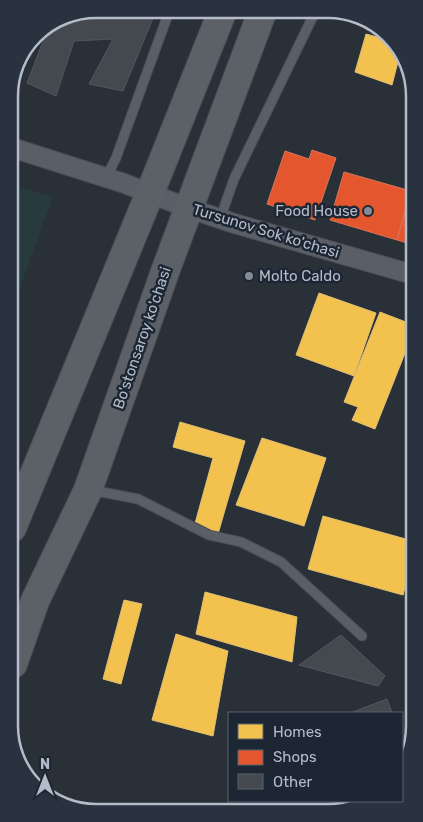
<svg xmlns="http://www.w3.org/2000/svg" width="423" height="822" font-family="Rubik,sans-serif">
	<rect width="100%" height="100%" fill="#2a3038"/>
	<path fill="#273a3e" d="M10 184 53 197 11 313Z"/>
	<g fill="#f2c14e" stroke="#dfc073">
		<path d="M366 34 392 41 400 54 392 85 355 72Z"/>
		<path d="M319 293 376 313 354 376 296 355Z"/>
		<path d="M380 312 411 324V338L375 429 352 420 358 407 344 402Z"/>
		<path d="M412 352V368L407 366Z"/>
		<path d="M180 422 245 441 218 534 194 527 213 458 173 447Z"/>
		<path d="M262 438 326 458 304 526 236 505Z"/>
		<path d="M323 516 413 541V559L403 595 308 569Z"/>
		<path d="M205 592 297 617 292 662 196 634Z"/>
		<path d="M124 600 142 604 121 684 103 679Z"/>
		<path d="M176 634 228 651 213 736 152 720Z"/>
	</g>
	<g fill="#e4572e" stroke="#d6755c">
		<path d="M312 150 336 158 315 220 267 204 285 151 309 159Z"/>
		<path d="M344 172 411 191 397 240 330 220Z"/>
		<path d="M411 194V244L397 240Z"/>
	</g>
	<g fill="#444950" stroke="#52575f">
		<path d="M95 9H124L153 18 123 91 89 84 113 39 74 41 56 96 27 83 49 26Z"/>
		<path d="M341 635 385 676 378 686 299 665Z"/>
		<path d="M387 699 392 713H350Z"/>
		<path d="M402 738 407 752 402 765Z"/>
		<path d="M340 801H367L355 809H335L333 803Z"/>
		<path d="M140 810H175V811L140 812Z"/>
	</g>
	<g fill="none" stroke-linecap="round" stroke-linejoin="round">
		<defs>
			<g id="service">
				<path d="M106 178 116 158 170 9"/>
				<path d="M220 219 234 179 316 10"/>
				<path d="M91 490 138 499 209 535 241 542 281 562 362 636"/>
			</g>
			<path id="minor" d="M10 147 123 183 188 208 236 224 411 274"/>
			<g id="primary">
				<path d="M12 528 150 193 223 10"/>
				<path d="M13 664 35 601 88 490 166 269 263 10"/>
			</g>
		</defs>
		<use href="#service" stroke="#484c53" stroke-width="11"/>
		<use href="#minor" stroke="#484c53" stroke-width="21"/>
		<use href="#primary" stroke="#484c55" stroke-width="30"/>
		<use href="#service" stroke="#5a5e66" stroke-width="9"/>
		<use href="#minor" stroke="#5a5e66" stroke-width="19"/>
		<use href="#primary" stroke="#5c6168" stroke-width="28"/>
	</g>
	<g fill="#848b96" stroke="#1d2633" stroke-width="2">
		<circle cx="368" cy="211" r="5"/>
		<circle cx="249" cy="276" r="5"/>
	</g>
	<g text-anchor="middle" stroke-width="5" stroke-linejoin="round" paint-order="stroke">
		<g font-size="15" fill="#b4bcc9" stroke="#1d2633" text-anchor="end">
			<text x="358" y="216">Food House</text>
			<text x="259" y="281" text-anchor="start">Molto Caldo</text>
		</g>
		<g font-size="15" fill="#b4bcc9" stroke="#1d2633">
			<text transform="translate(266 231) rotate(17)" y="5">Tursunov Sok ko'chasi</text>
			<text transform="translate(142 338) rotate(-71)" y="5">Bo'stonsaroy ko'chasi</text>
		</g>
	</g>
	<path d="M0 0H423V822H0ZM96 18H328A78 78 0 0 1 406 96V726A78 78 0 0 1 328 804H96A78 78 0 0 1 18 726V96A78 78 0 0 1 96 18Z" fill="#29323f" fill-rule="evenodd"/>
	<path fill="none" stroke="#b4bcc9" stroke-width="2.5" d="M96 18H328A78 78 0 0 1 406 96V726A78 78 0 0 1 328 804H96A78 78 0 0 1 18 726V96A78 78 0 0 1 96 18Z"/>
	<rect x="228" y="712" width="175" height="90" fill="#1d2633" stroke="#59626f"/>
	<rect x="238" y="724" width="25" height="15" fill="#f2c14e" stroke="#59626f"/>
	<text x="273" y="737" font-size="15" fill="#b4bcc9">Homes</text>
	<rect x="238" y="750" width="25" height="15" fill="#e4572e" stroke="#59626f"/>
	<text x="273" y="762" font-size="15" fill="#b4bcc9">Shops</text>
	<rect x="238" y="774" width="25" height="15" fill="#444950" stroke="#59626f"/>
	<text x="273" y="787" font-size="15" fill="#b4bcc9">Other</text>
	<g transform="translate(45 777)" stroke="#1d2633" stroke-width="4" paint-order="stroke">
	<path d="M0-4L9 19L0 12L-9 19Z" fill="#b4bcc9"/>
	<text y="-8" font-size="14" font-weight="bold" text-anchor="middle" fill="#b4bcc9">N</text>
	</g>
</svg>
